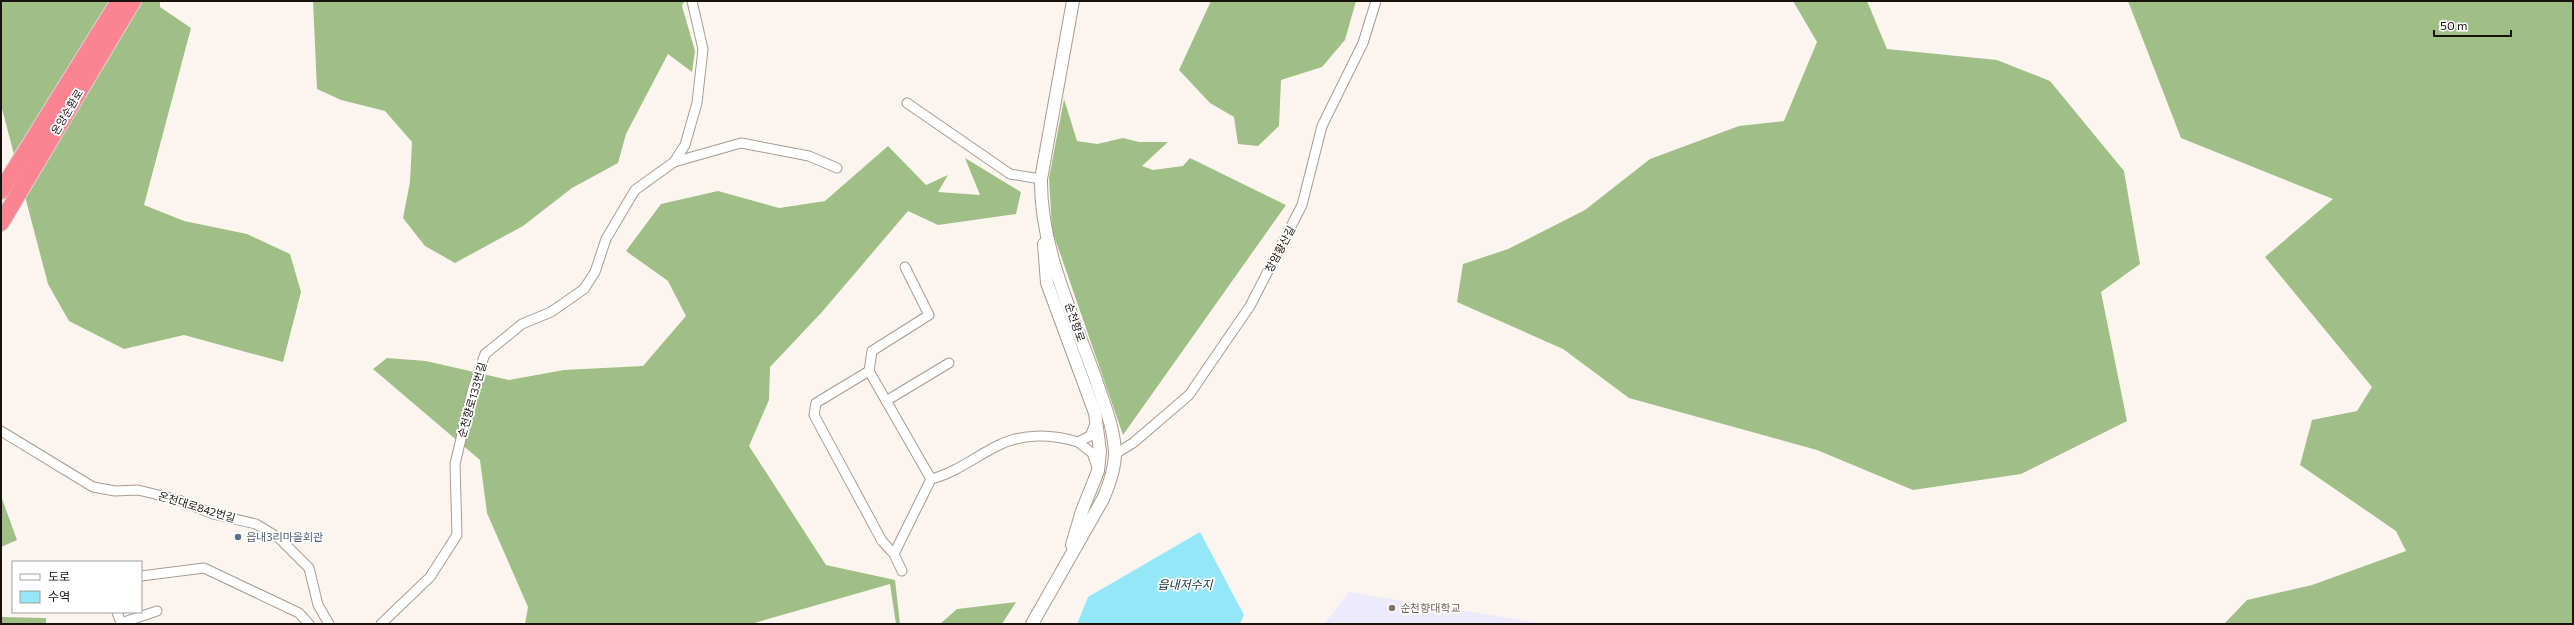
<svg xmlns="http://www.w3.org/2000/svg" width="2574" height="625" font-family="Commissioner,'Noto Sans KR',sans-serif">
	<rect width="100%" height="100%" fill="#fcf5ef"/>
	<path fill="#eceafc" d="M1349 592 1546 624H1324Z"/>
	<g fill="#a0bf87">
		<path d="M1 1H160V7L191 28 144 205 184 221 247 234 290 254 301 292 283 362 184 335 124 349 69 321 48 284 1 105Z"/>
		<path d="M313 1H684L682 6 695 51 692 72 668 54 626 134 618 163 572 188 523 226 455 263 425 246 403 218 410 182 412 142 385 111 341 100 317 89Z"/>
		<path d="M1211 1H1356L1345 40 1322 67 1281 80 1279 126 1258 146 1238 144 1234 117 1210 103 1179 70Z"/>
		<path d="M1793 1H1867L1887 49 1997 60 2050 81 2124 171 2140 264 2101 292 2127 421 2021 474 1913 490 1817 450 1629 398 1563 349 1457 302 1463 264 1508 249 1585 210 1650 159 1739 126 1784 121 1817 42Z"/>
		<path d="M2128 1H2573V624H2224L2247 600 2312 585 2406 551 2396 531 2300 465 2312 420 2357 411 2372 387 2265 257 2333 199 2181 138Z"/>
		<path d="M1064 99 1077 141 1097 144 1123 138 1139 142H1168L1142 166 1153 170 1183 166 1190 158 1286 205 1123 435 1052 230 1049 178Z"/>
		<path d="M888 146 926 185 948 175 938 192 980 195 965 158 1021 192 1016 214 938 225 908 211 822 312 770 367 769 400 749 446 826 565 895 580 900 624H896L890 584 751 624H525L528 607 487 513 480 460 373 369 387 358 426 361 509 380 564 370 643 366 686 316 668 281 626 251 661 204 718 191 779 208 825 201Z"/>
		<path d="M1 496 17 540 1 547Z"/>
		<path d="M1016 602 1002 624H940L957 609Z"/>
		<path d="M1 617 46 618V624H1Z"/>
	</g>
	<path fill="#93e7f7" d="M1200 532 1244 615 1240 624H1077L1088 597Z"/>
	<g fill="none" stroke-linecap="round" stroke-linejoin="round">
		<defs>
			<g id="street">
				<path d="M907 103 1010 174 1041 179"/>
				<path d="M674 162 741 143 809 156 837 168"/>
				<path d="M869 371 872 351 929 315 905 267"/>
				<path d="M886 401 949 363"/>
				<path d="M1096 422 1090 436 1078 442 1092 453 1097 467"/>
				<path d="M1 431 93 487 115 491 138 490 179 500 213 514 256 524 279 538 309 568 318 605 329 624"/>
				<path d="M1115 454 1133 443 1189 395 1250 306 1302 205 1322 126 1363 43 1376 1"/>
				<path d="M894 554 882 541 814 415 816 403 869 371 931 479"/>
				<path d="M902 571 894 554 931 479C955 473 975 457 997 446 1022 433 1052 434 1078 442"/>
				<path d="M141 576 204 568 299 613 309 624"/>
				<path d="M117 612 121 623 157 611"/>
				<path d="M381 624 430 577 457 535 455 464 473 388 485 354 522 324 551 312 584 289 595 272 606 239 635 190 674 162 685 145 697 103 703 49 692 1"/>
			</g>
			<g id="secondary">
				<path d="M1044 244 1047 283 1095 413 1100 451 1098 471 1082 511 1072 545"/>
				<path d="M1032 624 1103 499C1109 485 1115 469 1115 453 1114 426 1103 402 1095 377 1072 313 1040 247 1041 179L1073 1"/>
			</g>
			<g id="highway">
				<path d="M1 191 119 1"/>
				<path d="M1 223 133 1"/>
			</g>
		</defs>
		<use href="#street" stroke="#ab9a8d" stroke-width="11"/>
		<use href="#secondary" stroke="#ab9a8d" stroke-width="14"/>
		<use href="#highway" stroke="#d5d4d4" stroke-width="18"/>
		<use href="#street" stroke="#fff" stroke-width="9"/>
		<use href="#secondary" stroke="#fff" stroke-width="12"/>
		<use href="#highway" stroke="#fb8491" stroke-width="16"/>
	</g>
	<circle fill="#5c6f8a" stroke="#fff" stroke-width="1.5" cx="238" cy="537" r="4"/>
	<circle fill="#8d6e63" stroke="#fff" stroke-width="1.5" cx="1392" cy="608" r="4"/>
	<g text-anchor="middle" stroke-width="3.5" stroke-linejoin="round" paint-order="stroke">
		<g font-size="11" fill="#18120e" stroke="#fff">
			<text transform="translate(67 112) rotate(-59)" y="4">온양순환로</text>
			<text transform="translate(1280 249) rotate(-62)" y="4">창암황산길</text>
			<text transform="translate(1075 322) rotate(71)" y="4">순천향로</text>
			<text transform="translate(472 400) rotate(-74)" y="4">순천향로133번길</text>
			<text transform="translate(197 507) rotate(17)" y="4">온천대로842번길</text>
		</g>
		<g font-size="11" fill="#4e5e75" stroke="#fff" text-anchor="start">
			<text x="246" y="541">읍내3리마을회관</text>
		</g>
		<g font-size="11" fill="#785e54" stroke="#fff" text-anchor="start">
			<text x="1400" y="612">순천향대학교</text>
		</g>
		<g font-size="12" font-style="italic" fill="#083239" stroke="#fff">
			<text x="1185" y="589">읍내저수지</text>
		</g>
	</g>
	<rect width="2574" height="625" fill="none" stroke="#18120e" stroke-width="4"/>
	<rect x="12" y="561" width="130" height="52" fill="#ffffff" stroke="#a3a09f"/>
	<rect x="20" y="574" width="20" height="6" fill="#ffffff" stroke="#a3a09f"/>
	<text x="48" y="581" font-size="12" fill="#18120e">도로</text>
	<rect x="20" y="591" width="20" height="12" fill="#93e7f7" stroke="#a3a09f"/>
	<text x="48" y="601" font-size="12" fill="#18120e">수역</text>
	<path d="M2434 30v6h77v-6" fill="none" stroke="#18120e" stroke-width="2"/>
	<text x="2440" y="30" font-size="12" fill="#18120e" stroke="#ffffff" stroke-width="3" paint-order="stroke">50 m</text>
</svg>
